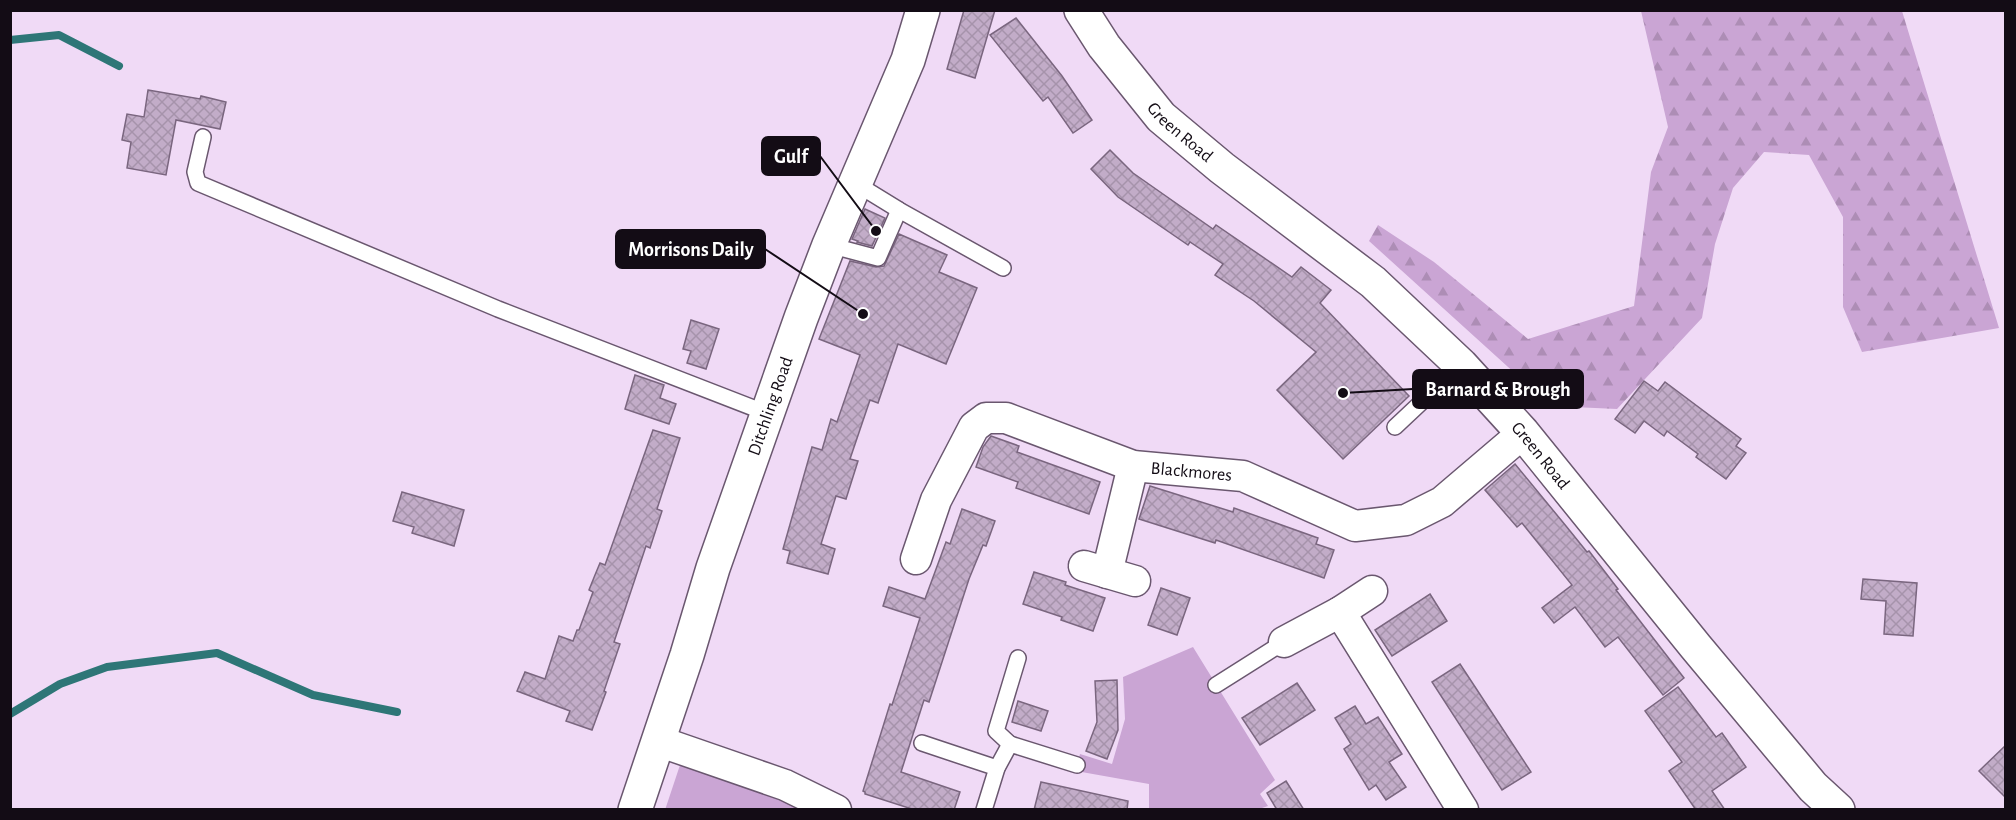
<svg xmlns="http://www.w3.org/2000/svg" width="2016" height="820" font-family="'Alegreya Sans',sans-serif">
	<defs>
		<pattern id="forest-firs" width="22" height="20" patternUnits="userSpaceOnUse" patternTransform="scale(1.5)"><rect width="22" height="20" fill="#caa5d4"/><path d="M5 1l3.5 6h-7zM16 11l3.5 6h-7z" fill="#ad8db5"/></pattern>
		<pattern id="building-cross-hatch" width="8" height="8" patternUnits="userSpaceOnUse" patternTransform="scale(1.5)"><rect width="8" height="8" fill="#c2acc8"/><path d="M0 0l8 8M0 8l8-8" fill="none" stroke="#a693ab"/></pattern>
	</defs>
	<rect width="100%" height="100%" fill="#f0daf6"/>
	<g fill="#caa5d4">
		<path d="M1193 647 1275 780 1260 794 1268 806 1259 809 1149 810V784L1076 771 1080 754 1112 764 1125 719 1123 677Z"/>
		<path d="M685 750 836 810H665Z"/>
	</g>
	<path fill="url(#forest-firs)" d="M1641 11H1902L1999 328 1862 352 1843 307V217L1809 155 1764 152 1733 188 1715 244 1702 318 1617 409 1551 406 1369 241 1378 225 1434 262 1528 339 1634 306 1651 172 1668 127Z"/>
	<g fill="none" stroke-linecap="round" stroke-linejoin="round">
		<g stroke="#2e7677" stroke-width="8">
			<path d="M10 40 59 35 119 66"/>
			<path d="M10 714 60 684 107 667 217 653 313 695 397 712"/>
		</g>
	</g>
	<g fill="url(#building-cross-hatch)" stroke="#7a667f" stroke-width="1.5">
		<path d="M964 10H995L975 78 947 69Z"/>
		<path d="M1016 18 1062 76 1092 120 1073 133 1048 97 1043 101 990 35Z"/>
		<path d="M148 90 200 99 201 96 226 102 220 129 176 120 166 175 127 168 131 142 122 140 127 114 144 117Z"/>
		<path d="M1110 150 1133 173 1213 229 1216 225 1292 277 1301 267 1331 290 1320 303 1409 396 1343 459 1277 390 1316 352 1254 301 1215 275 1223 264 1190 242 1188 245 1118 197 1091 169Z"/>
		<path d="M865 209 885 218 872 246 857 242 858 241 852 239Z"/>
		<path d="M899 234 947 255 939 272 977 288 946 364 898 344 878 403 870 400 850 459 858 461 846 499 836 496 821 544 835 549 828 574 787 563 790 551 783 549 812 447 822 450 831 419 837 422 860 355 819 339 850 261 876 267 884 266Z"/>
		<path d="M691 320 719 329 706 369 687 363 691 351 683 349Z"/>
		<path d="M635 375 664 385 660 398 676 404 669 424 625 409Z"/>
		<path d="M1644 381 1658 391 1665 382 1741 439 1736 446 1746 453 1726 479 1696 457 1698 454 1667 431 1664 436 1644 421 1635 433 1615 419Z"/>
		<path d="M653 430 680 438 657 509 662 511 650 548 646 546 614 642 620 644 604 691 606 692 592 730 566 721 570 711 517 691 525 672 545 679 559 636 573 641 577 630H579L593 592 589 590 595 575 600 563 605 565Z"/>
		<path d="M991 436 1019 446 1017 452 1100 482 1089 514 1016 488 1018 482 976 467 983 447Z"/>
		<path d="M1515 464 1566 526 1587 552 1589 551 1618 589 1616 590 1684 678 1663 695 1618 637 1605 647 1575 607 1554 623 1542 608 1572 585 1522 523 1517 527 1485 490Z"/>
		<path d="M1150 486 1233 512 1234 508 1318 538 1316 544 1334 550 1324 578 1216 540 1215 543 1139 519Z"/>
		<path d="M402 492 464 510 454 546 412 533 414 527 393 521Z"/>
		<path d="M962 509 995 521 986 546 983 545 969 579 929 702 924 700 901 772 960 792 954 810H915L865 794V792L863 791 890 704 892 705 920 618 883 606 889 587 925 599 946 542 950 544Z"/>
		<path d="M1034 572 1066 582 1065 585 1105 598 1093 631 1061 620 1062 617 1023 604Z"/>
		<path d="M1863 579 1917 583 1913 636 1884 634 1886 601 1861 599Z"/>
		<path d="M1161 588 1190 598 1177 635 1148 625Z"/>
		<path d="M1430 594 1447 621 1392 656 1375 630Z"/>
		<path d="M1460 664 1531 772 1502 790 1432 682Z"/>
		<path d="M1117 680 1118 730 1107 759 1086 751 1097 722 1095 681Z"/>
		<path d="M1297 683 1315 710 1260 745 1242 718Z"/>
		<path d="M1678 687 1716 737 1722 733 1746 767 1712 791 1725 810H1696L1669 771 1682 762 1645 711Z"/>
		<path d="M1018 701 1048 711 1041 731 1012 722Z"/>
		<path d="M1355 706 1366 724 1378 717 1402 754 1389 762 1406 787 1386 800 1376 785 1369 790 1344 749 1351 744 1335 718Z"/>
		<path d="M2006 745V798L1979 771Z"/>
		<path d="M1286 781 1304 810H1277L1267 793Z"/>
		<path d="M1041 782 1128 801 1127 810H1034Z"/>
	</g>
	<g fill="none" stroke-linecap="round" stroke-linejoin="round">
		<defs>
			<g id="lane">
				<path d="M203 137 195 172 198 183 498 309 769 414"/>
				<path d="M855 183 899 210 1003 268"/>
				<path d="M829 245 878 258 899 210"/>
				<path d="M1395 427 1461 365"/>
				<path d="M1216 685 1284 642"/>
				<path d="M922 743 997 768"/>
				<path d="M1010 744 996 731 1018 658"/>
				<path d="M984 810 997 768 1010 744 1077 765"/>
			</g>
			<g id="street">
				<path id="s1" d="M916 559 936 500 974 427 986 418H1006L1133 466 1243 476 1355 526 1406 520 1442 502 1523 433"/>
				<path d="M1084 566 1135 581"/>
				<path d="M1107 573 1133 466"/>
				<path d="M1340 612 1463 810"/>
				<path d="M1284 642 1340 612 1372 591"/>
				<path d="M658 741 785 785 836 810"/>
			</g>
			<g id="secondary">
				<path id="s2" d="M1081 10 1104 46 1161 117 1222 168 1373 282 1461 365 1523 433 1696 647 1813 787 1838 810"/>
				<path id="s3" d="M635 810 687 655 713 568 801 318 829 245 908 60 923 10"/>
			</g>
		</defs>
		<use href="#lane" stroke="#6a576f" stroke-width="18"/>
		<use href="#street" stroke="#6a576f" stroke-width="33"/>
		<use href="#secondary" stroke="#6a576f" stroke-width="36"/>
		<use href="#lane" stroke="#fff" stroke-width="15"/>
		<use href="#street" stroke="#fff" stroke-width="30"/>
		<use href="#secondary" stroke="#fff" stroke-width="33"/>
	</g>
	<g text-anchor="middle" stroke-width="6" stroke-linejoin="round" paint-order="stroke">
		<g font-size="18" fill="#130c15" stroke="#fff">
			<text dy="6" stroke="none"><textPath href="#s2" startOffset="158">Green Road</textPath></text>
			<text dy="6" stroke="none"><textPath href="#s3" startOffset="426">Ditchling Road</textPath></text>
			<text dy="6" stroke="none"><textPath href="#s2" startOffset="644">Green Road</textPath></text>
			<text dy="6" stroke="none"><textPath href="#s1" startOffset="374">Blackmores</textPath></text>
		</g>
	</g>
	<path fill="none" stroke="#130c15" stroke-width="2" d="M876 231L820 156M863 314L765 249M1343 393L1413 389"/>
	<g fill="#130c15" stroke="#fff" stroke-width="2">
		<circle cx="876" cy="231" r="6"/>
		<circle cx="863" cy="314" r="6"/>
		<circle cx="1343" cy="393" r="6"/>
	</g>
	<g fill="#130c15" stroke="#130c15" stroke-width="2">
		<rect x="762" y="137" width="58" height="38" rx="6"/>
		<rect x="616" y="230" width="149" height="38" rx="6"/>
		<rect x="1413" y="370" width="170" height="38" rx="6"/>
	</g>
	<g font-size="20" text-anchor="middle" font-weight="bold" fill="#fff">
		<text x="791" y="163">Gulf</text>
		<text x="691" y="256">Morrisons Daily</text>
		<text x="1498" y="396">Barnard &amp; Brough</text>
	</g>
	<rect width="2016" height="820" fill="none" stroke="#130c15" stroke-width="24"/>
</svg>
